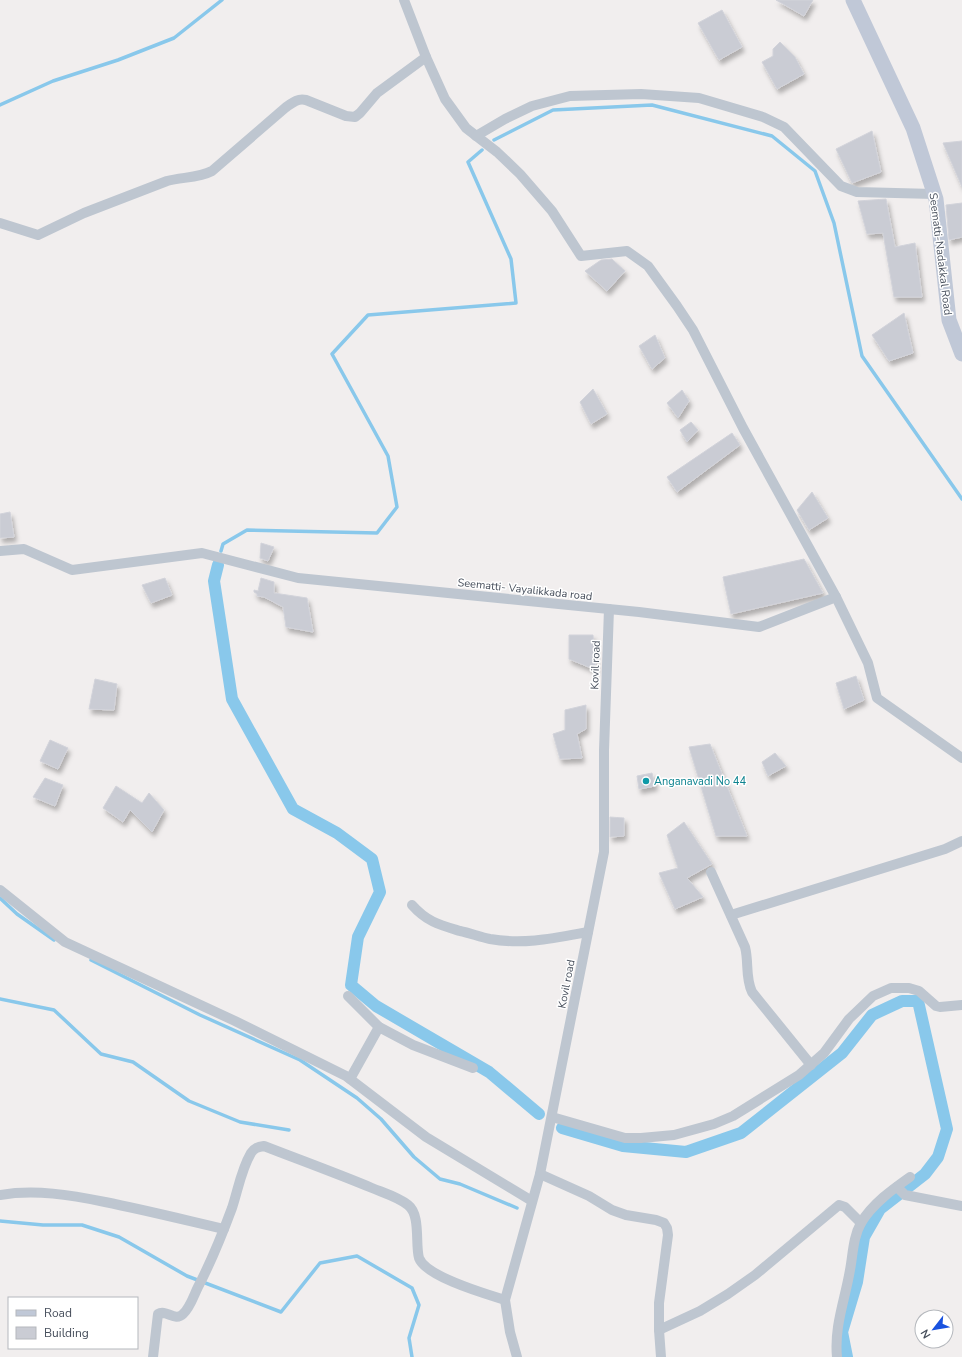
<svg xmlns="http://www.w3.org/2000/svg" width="962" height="1357" font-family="'Nunito Sans',sans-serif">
	<defs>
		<filter id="shadow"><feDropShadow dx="2.5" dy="4.5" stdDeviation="2" flood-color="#0004"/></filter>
	</defs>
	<rect width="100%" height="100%" fill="#f1eeee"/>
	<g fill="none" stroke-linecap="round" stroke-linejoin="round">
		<g stroke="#89c8eb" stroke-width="3.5">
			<path d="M0 105 53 81 118 60 174 38 222 0"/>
			<path d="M494 140 553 110 652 105 772 136 815 171 834 223 862 356 962 499"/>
			<path d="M221 551 223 544 247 530 377 533 397 507 388 456 332 354 368 315 516 303 511 259 468 162 482 150"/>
			<path d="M0 898 17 914 54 940"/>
			<path d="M91 960 200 1015 300 1060 357 1098 381 1119 414 1157 440 1179 460 1184 517 1208"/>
			<path d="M0 999 54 1010 101 1054 133 1062 189 1101 240 1122 289 1130"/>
			<path d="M0 1221 43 1225H82L119 1237 187 1276 281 1312 320 1263 357 1256 412 1288 419 1305 409 1338 412 1357"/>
		</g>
		<g stroke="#89c8eb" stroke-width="12">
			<path d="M218 565 214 581 232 699 293 809 337 833 372 859 380 892 358 937 351 985 376 1006 489 1072 539 1114"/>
			<path d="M562 1128 623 1146 686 1152 741 1133 842 1053 872 1015 902 1001H918L947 1129 938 1157 925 1174 880 1209 864 1237 857 1282 842 1332 847 1357"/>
		</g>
	</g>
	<g fill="#caccd4" stroke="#d2d3da" filter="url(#shadow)">
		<path d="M776 0H813L804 16Z"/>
		<path d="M722 10 742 47 719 60 698 23Z"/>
		<path d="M780 42 795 57 804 74 777 89 762 62 773 56V49Z"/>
		<path d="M872 131 881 172 852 183 836 149Z"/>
		<path d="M962 141V187L943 143Z"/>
		<path d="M886 199 895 247 915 243 922 297H894L883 233 867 234 858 201Z"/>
		<path d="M962 203V237L949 240 946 205Z"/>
		<path d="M612 259 625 271 607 291 585 271 601 260Z"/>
		<path d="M904 313 913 353 889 361 872 335Z"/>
		<path d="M655 335 665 358 652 369 639 346Z"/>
		<path d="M593 389 607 414 591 424 580 402Z"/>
		<path d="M682 390 689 401 678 418 667 403Z"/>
		<path d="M691 422 698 430 687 442 680 430Z"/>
		<path d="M732 433 740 445 677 492 667 477Z"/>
		<path d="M812 492 828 518 809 530 797 510Z"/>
		<path d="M10 512 14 537 0 538V514Z"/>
		<path d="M261 543 274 547 268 561 260 558Z"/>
		<path d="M804 559 823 593 731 614 723 577Z"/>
		<path d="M165 578 172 595 151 603 142 585Z"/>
		<path d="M261 578 274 582V593L307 598 313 632 286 627 283 607 264 597 257 596V594L254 592V590L258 591Z"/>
		<path d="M569 635H593L596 670 569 659Z"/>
		<path d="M856 676 864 700 844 709 836 683Z"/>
		<path d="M95 679 117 684 114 710 89 709Z"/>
		<path d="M586 705V729L577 734 582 758 560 759 553 734 565 730V710Z"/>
		<path d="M50 740 68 748 58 769 40 761Z"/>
		<path d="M710 744 747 836H716L689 747Z"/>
		<path d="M775 753 786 766 768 776 762 762Z"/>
		<path d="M652 773 655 786 639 789 637 776Z"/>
		<path d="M45 778 63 785 55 806 33 797Z"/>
		<path d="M116 786 142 803 149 793 164 810 152 832 130 810 123 822 103 808Z"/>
		<path d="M610 817 624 818V836L610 837Z"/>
		<path d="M684 822 712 864 687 878 703 897 675 909 659 873 678 868 667 835Z"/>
	</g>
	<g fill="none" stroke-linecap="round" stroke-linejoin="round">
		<g stroke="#bec6d0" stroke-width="10">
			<path d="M404 0 426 57 445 99 466 128 497 152 520 174 552 211 581 256 627 251 648 266 677 306 693 330 743 428 836 597"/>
			<path d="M476 136 505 119 532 106 570 96 641 94 699 98 763 117 784 127 841 186 857 192 934 194"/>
			<path d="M0 223 38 235 84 213 167 181C181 177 199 178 212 171L285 108C292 103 297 98 306 100L346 116 355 117 360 113 377 93 426 57"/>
			<path d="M0 551 24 549 72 570 202 553 298 578 639 612 759 627 836 597 868 663 877 698 962 758"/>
			<path d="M711 872 745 947C749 962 745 977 752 992L811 1065"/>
			<path d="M0 890 65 942 235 1021 346 1076 426 1137 532 1201"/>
			<path d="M412 905C427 922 440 925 460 931 470 933 480 937 490 939 524 945 555 938 588 932"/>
			<path d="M731 915 945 849 962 841"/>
			<path d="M348 996 379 1027"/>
			<path d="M350 1079 379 1027 413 1045 473 1068"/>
			<path d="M552 1117 625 1138H641L674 1135 714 1124 733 1116 799 1075 824 1053 849 1019 873 996 891 988H909L919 991 936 1006 940 1007 962 1005"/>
			<path d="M540 1174 589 1196 612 1210 626 1215 656 1220 664 1223 667 1228 668 1235 659 1303V1330L661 1357"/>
			<path d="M897 1187 905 1195 962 1206"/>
			<path d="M0 1195C35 1189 71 1195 105 1202 145 1210 185 1220 224 1229"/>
			<path d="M659 1330 700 1311 728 1294 755 1275 839 1205 845 1207 861 1223"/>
			<path d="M153 1357 158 1314C166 1309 175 1322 183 1314 190 1308 194 1295 198 1287 211 1262 222 1235 232 1208 238 1190 241 1170 251 1153 254 1148 258 1147 264 1146 300 1160 336 1173 372 1188 384 1193 398 1197 408 1205 421 1215 415 1244 419 1258 426 1277 486 1294 505 1300"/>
			<path d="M517 1357 510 1332 505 1300 540 1174 604 852V750L609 609"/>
			<path d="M837 1357C834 1326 845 1300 850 1270 853 1254 853 1237 861 1223 872 1204 893 1189 910 1177"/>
		</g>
		<path stroke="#c0c8d7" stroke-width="15" d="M853 0 913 128 936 199 949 320 962 354"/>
	</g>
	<circle fill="#0f9aa8" stroke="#fff" stroke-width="1.5" cx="646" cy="781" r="4"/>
	<g text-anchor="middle" stroke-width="3" stroke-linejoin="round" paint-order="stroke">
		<g font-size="11" fill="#464e5b" stroke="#fff">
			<text transform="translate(941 254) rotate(83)" y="4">Seematti-Nadakkal Road</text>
			<text transform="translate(525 589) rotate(6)" y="4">Seematti- Vayalikkada road</text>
			<text transform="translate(595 665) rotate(-88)" y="4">Kovil road</text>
			<text transform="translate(566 984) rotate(-79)" y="4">Kovil road</text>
		</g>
		<g font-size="11" fill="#0d838f" stroke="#fff" text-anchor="start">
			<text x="654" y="785">Anganavadi No 44</text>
		</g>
	</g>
	<rect x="8" y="1297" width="130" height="52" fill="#ffffff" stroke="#b5b8bd"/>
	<rect x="16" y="1310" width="20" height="6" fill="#c0c8d7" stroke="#b5b8bd"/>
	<text x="44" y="1317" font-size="12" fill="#464e5b">Road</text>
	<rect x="16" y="1327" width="20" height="12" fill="#caccd4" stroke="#b5b8bd"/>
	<text x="44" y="1337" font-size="12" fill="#464e5b">Building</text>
	<g transform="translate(934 1329) rotate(239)"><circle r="19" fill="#ffffff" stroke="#b5b8bd"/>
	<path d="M0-3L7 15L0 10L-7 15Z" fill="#1952df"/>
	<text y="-6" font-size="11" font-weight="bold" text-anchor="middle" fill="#464e5b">N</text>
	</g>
</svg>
